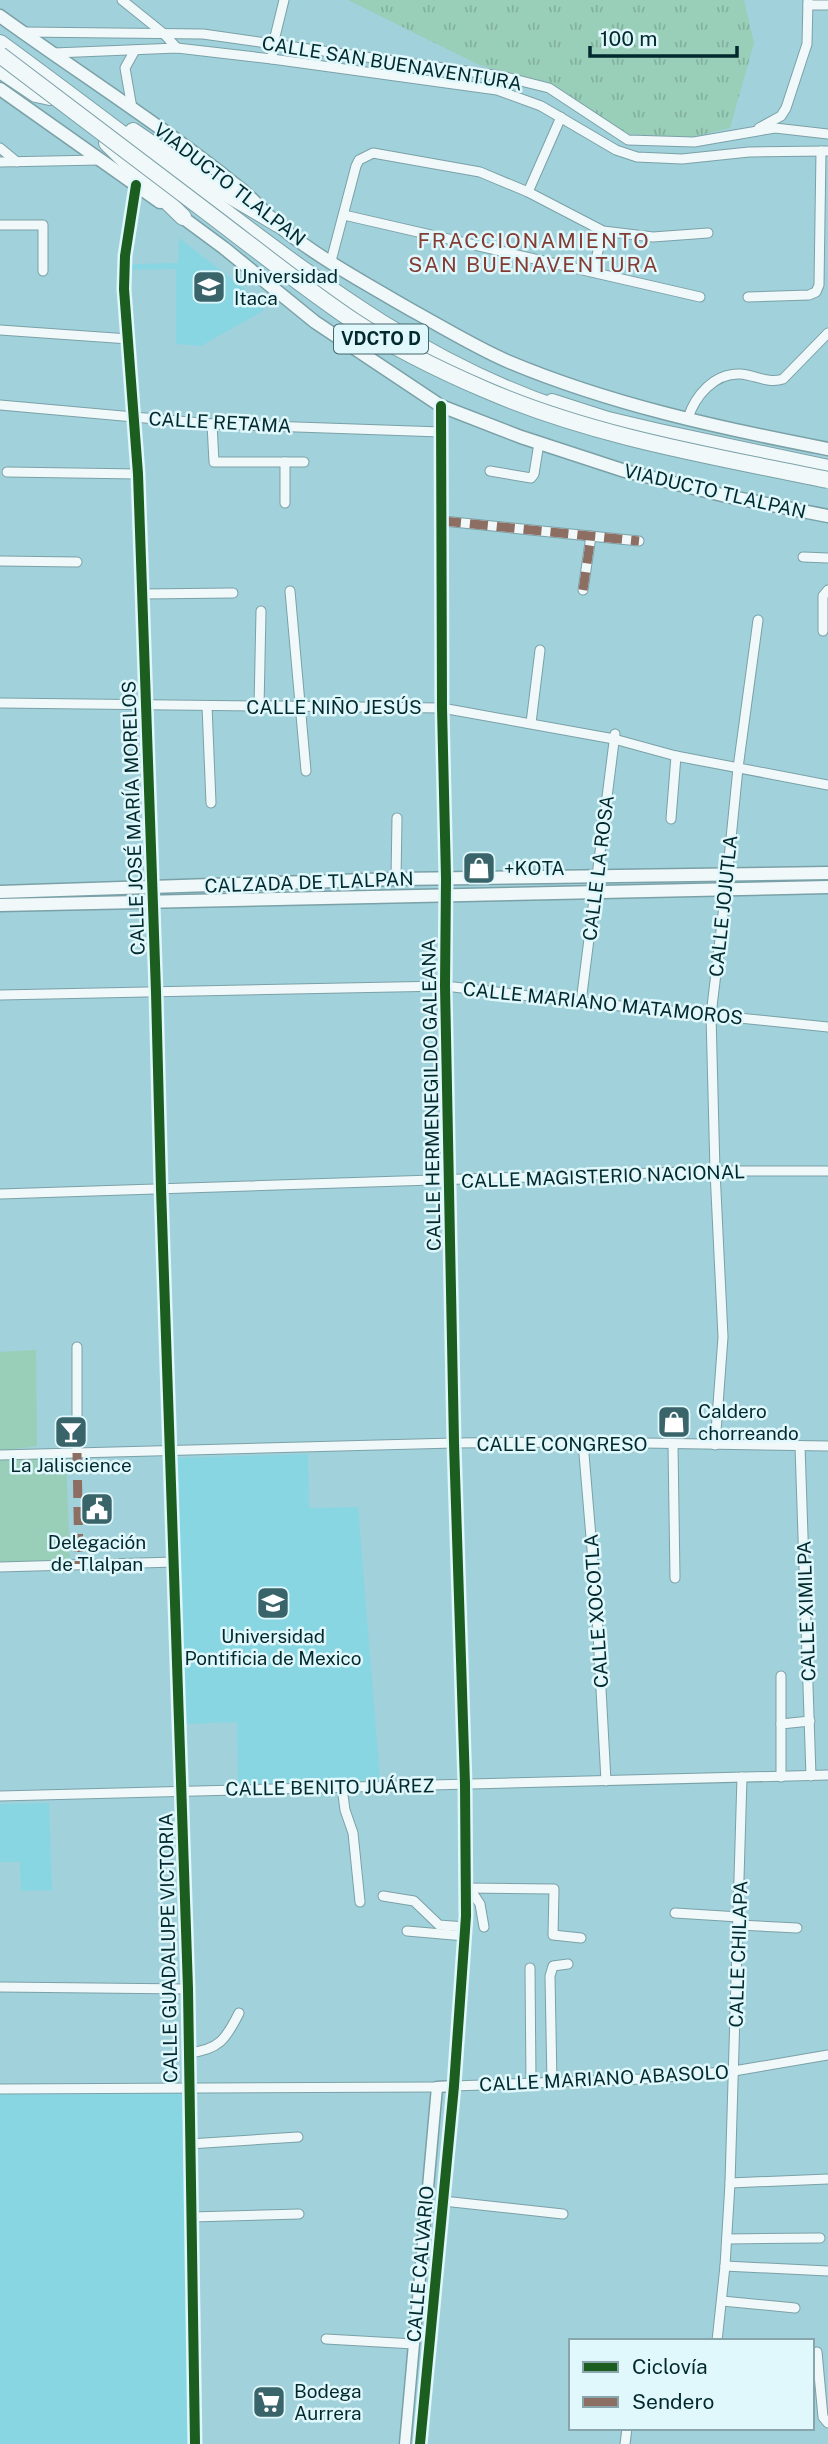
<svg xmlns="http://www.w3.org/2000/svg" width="828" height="2444" font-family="'Public Sans',sans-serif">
	<defs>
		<pattern id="grass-tufts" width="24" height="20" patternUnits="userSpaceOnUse" patternTransform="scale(1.75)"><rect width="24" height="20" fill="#99ceb8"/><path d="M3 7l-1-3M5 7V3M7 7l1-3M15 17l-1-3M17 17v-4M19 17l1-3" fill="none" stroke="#82b19e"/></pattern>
	</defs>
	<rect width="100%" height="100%" fill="#a1d1da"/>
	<g fill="#89d6e3">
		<path d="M179 238 264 304 263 311 201 346 176 344V269L132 270 131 267 132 264 178 263Z"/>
		<path d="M308 1454 309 1508 358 1507 380 1779 238 1785 237 1722 185 1724 175 1458Z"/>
		<path d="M49 1803 52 1890 21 1891 20 1862H0V1804Z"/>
		<path d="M186 2090 190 2444H0V2091Z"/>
	</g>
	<path fill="url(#grass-tufts)" d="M348 0H744L754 43 730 128 692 137 619 134 523 79 477 64Z"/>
	<g fill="#99ceb8">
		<path d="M36 1350 37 1446 0 1451V1352Z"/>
		<path d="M0 1456 66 1459 70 1561 0 1566Z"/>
	</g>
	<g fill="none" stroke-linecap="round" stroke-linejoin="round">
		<defs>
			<g id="minor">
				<path d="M122 0 163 33 177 48"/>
				<path d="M808 5H828"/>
				<path d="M24 32 203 34 501 76 549 88 628 140 694 142 775 128 828 134"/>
				<path d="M54 53 177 48 272 59 497 90 541 106 616 150 637 157 682 159 749 152 828 151"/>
				<path d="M272 59 273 45 284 0"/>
				<path d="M132 108 125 68 135 50"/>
				<path d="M759 128 781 116 786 108 807 44 808 0"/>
				<path d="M0 148 17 162"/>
				<path d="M0 162 100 160"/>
				<path d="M136 185 125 256 124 289 138 474 156 992 161 1188 188 1989 195 2444"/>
				<path d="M528 192 561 117"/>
				<path d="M344 215 700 297"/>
				<path d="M0 225H43V271"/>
				<path d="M331 261 356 166 359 160 373 153 480 172 528 192 603 231 653 237 708 233"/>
				<path d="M593 271 603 231"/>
				<path d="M748 297 809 295 816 292 819 285 821 151"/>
				<path d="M0 330 129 339"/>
				<path d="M0 405 212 424 441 432"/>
				<path d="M688 418C695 396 714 373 740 374 755 375 768 384 783 379L828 333"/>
				<path d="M212 424 214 462H285V503"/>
				<path d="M285 462H304"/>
				<path d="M490 471 531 478 534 474 539 443"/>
				<path d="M7 472 138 474"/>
				<path d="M443 521 639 541"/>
				<path d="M803 557 828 558"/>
				<path d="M0 561 77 562"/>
				<path d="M583 590 591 536"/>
				<path d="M290 591 306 771"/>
				<path d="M142 594 233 593"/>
				<path d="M823 631V596L828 590"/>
				<path d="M0 703 442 708 614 739 676 756 828 785"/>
				<path d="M207 706 211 803"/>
				<path d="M259 707 261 611"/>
				<path d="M531 723 540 650"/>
				<path d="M671 819 676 756"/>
				<path d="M396 879 397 818"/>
				<path d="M0 995 445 986 581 1002 828 1027"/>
				<path d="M581 1002 615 734"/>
				<path d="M0 1194 715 1171H828"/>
				<path d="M583 1442 596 1597 606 1781"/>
				<path d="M673 1445 675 1578"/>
				<path d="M715 1445 723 1337 715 1171 711 1015 726 889 738 768 758 620"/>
				<path d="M800 1446 811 1776"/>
				<path d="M77 1453V1347"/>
				<path d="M0 1455 454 1443 583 1442 828 1446"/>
				<path d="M0 1567 175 1562"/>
				<path d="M781 1676V1724"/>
				<path d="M781 1777V1724L810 1721"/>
				<path d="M342 1787 345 1810 353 1833 360 1902"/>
				<path d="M0 1796 828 1775"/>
				<path d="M465 1888 554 1889 553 1935 581 1938"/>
				<path d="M470 1889 480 1904 484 1927"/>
				<path d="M383 1896 414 1901 439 1925 465 1927"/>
				<path d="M675 1913 739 1917"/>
				<path d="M739 1925 797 1928"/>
				<path d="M407 1931 465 1936"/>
				<path d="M530 1968 531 2083"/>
				<path d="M0 1987 188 1989"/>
				<path d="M188 2053C219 2050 226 2039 239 2013"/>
				<path d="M552 2083 550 1976 553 1966 568 1964"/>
				<path d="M454 2086 642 2079 734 2071 828 2055"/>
				<path d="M0 2089 437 2087"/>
				<path d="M189 2144 298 2137"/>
				<path d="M730 2183 828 2179"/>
				<path d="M443 2201 563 2214"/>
				<path d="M191 2217 299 2214"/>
				<path d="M727 2239 820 2238"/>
				<path d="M725 2266 828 2271"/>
				<path d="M722 2301 795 2308"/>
				<path d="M326 2339 414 2344"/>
				<path d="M717 2341 725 2266 730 2183 742 1777"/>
				<path d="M817 2352 823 2417 828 2423"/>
				<path d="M625 2444 627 2428"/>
			</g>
			<g id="tertiary">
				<path d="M405 2444 437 2087 454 2086"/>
				<path d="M420 2444 454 2086 466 1916 465 1784 454 1443 445 986 446 878 442 708 441 406"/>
			</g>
			<g id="secondary">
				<path d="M0 16C79 73 161 125 237 186 252 197 264 213 279 226 320 259 368 285 413 311 444 328 475 347 507 361 609 404 719 428 828 449"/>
				<path d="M0 89 160 202"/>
				<path d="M178 214 224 248 315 322 441 406 521 437 625 471 726 496 828 516"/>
				<path d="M0 892 396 879 828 873"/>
				<path d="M0 905 828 887"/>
			</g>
			<g id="motorway">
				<path d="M0 43C74 97 147 153 220 208 329 290 429 365 560 409"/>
				<path d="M0 70 36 94 50 97"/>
				<path d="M133 131 212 185 278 224"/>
				<path d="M107 143 183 217"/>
				<path d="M552 402 608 420 659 432 828 468"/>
			</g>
		</defs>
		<use href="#minor" stroke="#7aa1a8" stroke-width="11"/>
		<use href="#tertiary" stroke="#7aa1a8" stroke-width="13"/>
		<use href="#secondary" stroke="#7aa1a8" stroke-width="15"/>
		<use href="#motorway" stroke="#7aa1a8" stroke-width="18"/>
		<use href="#minor" stroke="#f1f8f9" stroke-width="9"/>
		<use href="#tertiary" stroke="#f1f8f9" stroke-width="10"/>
		<use href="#secondary" stroke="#f1f8f9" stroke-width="12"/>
		<use href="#motorway" stroke="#f1f8f9" stroke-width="16"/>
		<defs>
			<path id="motorway-bridge" d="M0 55C71 109 143 163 215 218 261 253 307 290 355 322 393 347 444 372 486 390 595 437 713 456 828 480"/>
		</defs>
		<use href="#motorway-bridge" stroke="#7aa1a8" stroke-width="18" stroke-linecap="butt"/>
		<use href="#motorway-bridge" stroke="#f1f8f9" stroke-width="16"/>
		<g stroke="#8d6e63" stroke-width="9" stroke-dasharray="18 9" stroke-linecap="butt">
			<path d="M443 521 639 541"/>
			<path d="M583 590 591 536"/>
			<path d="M77 1453 79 1564"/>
		</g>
		<defs>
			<g id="cycleway">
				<path d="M136 185 125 256 124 289 138 474 156 992 161 1188 188 1989 195 2444"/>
				<path d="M420 2444 454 2086 466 1916 465 1784 454 1443 445 986 446 878 442 708 441 406"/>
			</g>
		</defs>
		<use href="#cycleway" stroke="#e0f8fc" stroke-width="15"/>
		<use href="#cycleway" stroke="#1b5e20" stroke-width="10"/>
	</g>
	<defs>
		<symbol id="university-square" viewBox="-11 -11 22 22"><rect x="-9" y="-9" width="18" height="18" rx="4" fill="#39646a" stroke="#e0f8fc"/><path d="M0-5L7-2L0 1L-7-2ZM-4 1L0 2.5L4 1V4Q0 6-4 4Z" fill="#fff"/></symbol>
		<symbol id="shop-square" viewBox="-11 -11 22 22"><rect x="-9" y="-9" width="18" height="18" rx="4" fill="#39646a" stroke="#e0f8fc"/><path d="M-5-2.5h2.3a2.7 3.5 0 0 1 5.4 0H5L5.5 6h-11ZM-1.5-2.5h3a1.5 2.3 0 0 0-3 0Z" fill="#fff"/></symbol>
		<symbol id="bar-square" viewBox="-11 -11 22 22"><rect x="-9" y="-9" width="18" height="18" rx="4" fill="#39646a" stroke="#e0f8fc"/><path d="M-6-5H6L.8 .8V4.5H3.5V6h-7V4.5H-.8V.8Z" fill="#fff"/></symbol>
		<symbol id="civic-square" viewBox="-11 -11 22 22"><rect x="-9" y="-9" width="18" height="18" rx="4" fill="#39646a" stroke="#e0f8fc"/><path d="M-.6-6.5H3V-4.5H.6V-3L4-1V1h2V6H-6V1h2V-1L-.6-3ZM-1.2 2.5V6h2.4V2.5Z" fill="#fff"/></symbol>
		<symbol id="supermarket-square" viewBox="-11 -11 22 22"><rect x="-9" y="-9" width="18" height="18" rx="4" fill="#39646a" stroke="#e0f8fc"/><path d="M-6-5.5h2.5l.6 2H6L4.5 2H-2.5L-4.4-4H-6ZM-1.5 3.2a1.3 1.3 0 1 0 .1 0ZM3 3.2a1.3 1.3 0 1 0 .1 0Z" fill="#fff"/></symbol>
	</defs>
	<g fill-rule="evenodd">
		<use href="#university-square" x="190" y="268" width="38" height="38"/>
		<use href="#shop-square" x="460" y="849" width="38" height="38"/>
		<use href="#shop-square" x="655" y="1403" width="38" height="38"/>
		<use href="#bar-square" x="52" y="1413" width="38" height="38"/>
		<use href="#civic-square" x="78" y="1490" width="38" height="38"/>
		<use href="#university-square" x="254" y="1584" width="38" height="38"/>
		<use href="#supermarket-square" x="250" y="2383" width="38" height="38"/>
	</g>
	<g text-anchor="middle" stroke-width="5" stroke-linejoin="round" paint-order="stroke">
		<rect fill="#e0f8fc" stroke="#44676c" stroke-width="2" x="334" y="324.5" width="94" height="29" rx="5"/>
		<g font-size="18" font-weight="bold" fill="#01292e">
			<text x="381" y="345">VDCTO D</text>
		</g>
		<g font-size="19" fill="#01292e" stroke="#e0f8fc">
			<text transform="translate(392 63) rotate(9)" y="7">CALLE SAN BUENAVENTURA</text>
			<text transform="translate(230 184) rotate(38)" y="7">VIADUCTO TLALPAN</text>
			<text transform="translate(220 422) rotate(3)" y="7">CALLE RETAMA</text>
			<text transform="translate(715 491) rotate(13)" y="7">VIADUCTO TLALPAN</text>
			<text x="334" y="714">CALLE NIÑO JESÚS</text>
			<text transform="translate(133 818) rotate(-92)" y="7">CALLE JOSÉ MARÍA MORELOS</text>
			<text transform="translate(598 868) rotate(-83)" y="7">CALLE LA ROSA</text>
			<text transform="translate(309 882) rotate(-2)" y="7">CALZADA DE TLALPAN</text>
			<text transform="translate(723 906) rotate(-84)" y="7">CALLE JOJUTLA</text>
			<text transform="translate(603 1003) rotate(6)" y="7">CALLE MARIANO MATAMOROS</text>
			<text transform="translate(431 1095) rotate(-91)" y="7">CALLE HERMENEGILDO GALEANA</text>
			<text transform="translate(603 1176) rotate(-2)" y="7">CALLE MAGISTERIO NACIONAL</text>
			<text x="562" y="1451">CALLE CONGRESO</text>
			<text transform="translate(596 1611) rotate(-94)" y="7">CALLE XOCOTLA</text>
			<text transform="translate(806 1611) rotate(-92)" y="7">CALLE XIMILPA</text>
			<text transform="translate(330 1787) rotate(-1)" y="7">CALLE BENITO JUÁREZ</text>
			<text transform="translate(168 1948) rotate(-91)" y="7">CALLE GUADALUPE VICTORIA</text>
			<text transform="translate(738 1954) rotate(-88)" y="7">CALLE CHILAPA</text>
			<text transform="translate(604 2078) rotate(-3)" y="7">CALLE MARIANO ABASOLO</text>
			<text transform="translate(420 2264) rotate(-85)" y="7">CALLE CALVARIO</text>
		</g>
		<g font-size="19" fill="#01292e" stroke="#e0f8fc" text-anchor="start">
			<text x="234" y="283">Universidad<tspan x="234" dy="22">Itaca</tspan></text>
			<text x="504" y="875">+KOTA</text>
			<text x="698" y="1418">Caldero<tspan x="698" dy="22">chorreando</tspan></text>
			<text x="71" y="1472" text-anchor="middle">La Jaliscience</text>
			<text x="97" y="1549" text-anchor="middle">Delegación<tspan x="97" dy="22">de Tlalpan</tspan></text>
			<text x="273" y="1643" text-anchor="middle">Universidad<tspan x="273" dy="22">Pontificia de Mexico</tspan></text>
			<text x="294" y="2398">Bodega<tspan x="294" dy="22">Aurrera</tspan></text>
		</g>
		<g font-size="21" letter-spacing="2" fill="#833c33" stroke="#e0f8fc">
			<text x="534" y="248">FRACCIONAMIENTO<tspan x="534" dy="24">SAN BUENAVENTURA</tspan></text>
		</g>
	</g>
	<rect x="569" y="2339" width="245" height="91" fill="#e0f8fc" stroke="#87a5aa" stroke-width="2"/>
	<rect x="583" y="2362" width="35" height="10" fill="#1b5e20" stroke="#87a5aa" stroke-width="2"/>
	<text x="632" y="2374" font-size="21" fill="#01292e">Ciclovía</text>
	<rect x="583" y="2397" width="35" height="10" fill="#8d6e63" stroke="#87a5aa" stroke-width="2"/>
	<text x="632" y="2409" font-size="21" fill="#01292e">Sendero</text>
	<path d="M590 46v10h147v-10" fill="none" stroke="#01292e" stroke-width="3.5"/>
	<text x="600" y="46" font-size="21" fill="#01292e" stroke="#e0f8fc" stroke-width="5" paint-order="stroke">100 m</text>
</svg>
